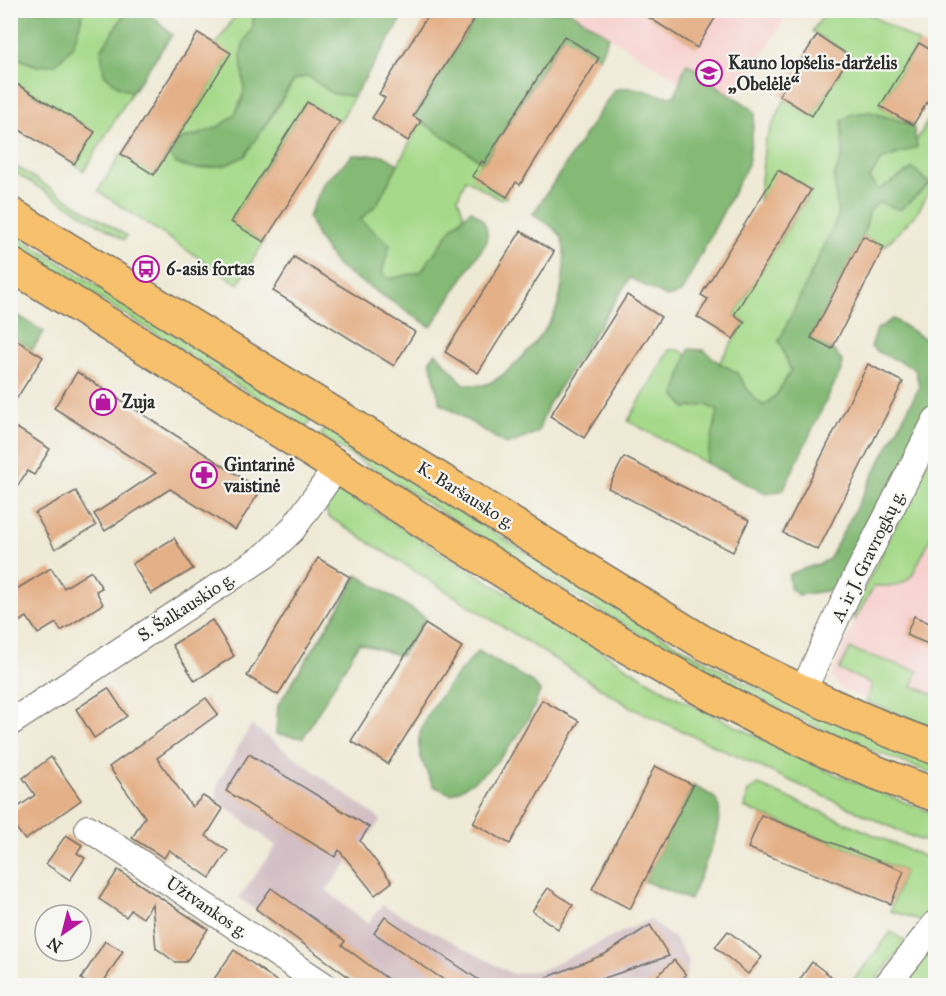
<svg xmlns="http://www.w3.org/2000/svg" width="946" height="996" font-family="'IM FELL Great Primer',serif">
	<rect width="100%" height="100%" fill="#f6f6f2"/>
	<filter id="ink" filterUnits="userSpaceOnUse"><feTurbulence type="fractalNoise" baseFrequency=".0167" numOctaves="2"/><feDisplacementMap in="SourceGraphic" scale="12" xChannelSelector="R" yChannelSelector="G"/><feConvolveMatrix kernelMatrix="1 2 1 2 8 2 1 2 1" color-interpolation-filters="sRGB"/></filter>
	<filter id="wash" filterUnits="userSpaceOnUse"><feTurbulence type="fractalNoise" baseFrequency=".008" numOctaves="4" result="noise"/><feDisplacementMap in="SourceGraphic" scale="24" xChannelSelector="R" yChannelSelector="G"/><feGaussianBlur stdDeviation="1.35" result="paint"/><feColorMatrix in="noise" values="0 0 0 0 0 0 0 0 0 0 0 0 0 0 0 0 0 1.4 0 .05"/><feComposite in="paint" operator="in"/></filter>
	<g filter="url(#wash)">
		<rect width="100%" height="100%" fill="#efead6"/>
		<g fill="#f7d0ce">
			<path d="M569 11H790L726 111Z"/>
			<path d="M935 448V728L842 689 832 676 855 620 853 615Z"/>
		</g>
		<path fill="#d2bec4" d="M251 725 381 820 326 890 368 924 382 905 513 974 542 970 650 919 677 941 689 962 684 985H360L239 898 276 846 216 799 217 785Z"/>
		<g fill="#a6da8a" stroke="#68825a" stroke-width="1.5">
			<path d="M84 11H127L114 29 118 86 132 92 84 171 74 164 94 132 11 80 10 56 38 66Z"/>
			<path d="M238 11H253V30L242 48 244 92 234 117 216 129 176 141 177 164 197 169 226 165 264 129 294 80 308 76 333 94 354 96 340 122 307 102 231 221 264 242 238 284 98 191 121 154 155 175 230 54 216 45Z"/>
			<path d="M827 11H864L919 43 880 106 913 125 870 112 842 121 843 154 834 177 838 217 779 341 791 371 777 394 764 406 753 397 736 372 719 363 745 322 734 315 811 191 779 170 759 202 765 141 785 99 812 116 850 56 812 31Z"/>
			<path d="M935 109V181L917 213 884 247 863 236 870 210 879 202 930 184 913 169 879 190 868 179 881 160 917 147 916 141Z"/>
			<path d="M421 121 482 161 473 176 507 197 499 199 466 179 458 198 464 216 452 228 421 272 390 279 382 273 372 231 360 220 377 204Z"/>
			<path d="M10 163 127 236 124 240 11 170Z"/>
			<path d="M10 232 312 419 306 428 11 243Z"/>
			<path d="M669 350H680L687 356 675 396 686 408 707 404 719 411 706 463 628 421Z"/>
			<path d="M326 427 645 627 745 683 935 763V774C712 697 520 558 320 436Z"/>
			<path d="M935 448V529L912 575 906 581 897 586H874L855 620 853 615 856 605Z"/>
			<path d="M344 492 672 695 834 774 935 814V844L917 839 632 708 329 517C323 507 326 502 333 493Z"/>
			<path d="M850 649 918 671 912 686 935 695V728L866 701 872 684 839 670Z"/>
			<path d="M759 785 932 860 935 863V896L920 920 890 911 904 871 745 808 748 791Z"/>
			<path d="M891 932 906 942 872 985 849 986Z"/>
			<path d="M932 944 935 945V977L929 985 899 986Z"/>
		</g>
		<g fill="#84ba76" stroke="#587250" stroke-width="1.5">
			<path d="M84 10 73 46 56 64 38 66 11 56V11Z"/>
			<path d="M127 11H147L172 35 132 92 118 86 104 74 101 50Z"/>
			<path d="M252 11H407L354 96 333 94 308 76 294 80 245 156 226 165 197 169 177 164 170 157 176 141C204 133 241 126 244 90 245 77 239 61 242 48 245 33 258 31 252 11Z"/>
			<path d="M480 11H569L609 36 599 58 563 36 484 163 413 116Z"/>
			<path d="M687 64C702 71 710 80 723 90 734 98 745 102 755 112L748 164 681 293 667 297 630 278 548 405 538 432 507 445 440 403 430 360 436 353 464 384C470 384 477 386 483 385 507 380 547 332 556 310 562 294 568 252 561 237 557 228 541 220 533 214L614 90C642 82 646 97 674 96 682 85 679 74 687 64Z"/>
			<path d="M870 112 913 125 917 147 881 160 869 179 879 190 913 168 930 184 900 210 879 202 870 210 863 236 811 337 832 349 842 361 841 370 783 490 766 494 706 463 718 411 707 405 686 408 675 395 689 349 704 350 719 363 736 372 753 397 764 406 777 394 791 371 779 341 838 217 834 177 843 154 842 121 852 114Z"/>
			<path d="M353 155H383L398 164 377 204 360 220 390 244 382 273 390 279 421 272 452 228 471 210C484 219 488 225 487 241L431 327 337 266 319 240 308 217 324 182Z"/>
			<path d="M11 311 44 332 32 350 11 336Z"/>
			<path d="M893 319 935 345V405L842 582 833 590 798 595 790 588 789 575C802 567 816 567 829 559L919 388 916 371C903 359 885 359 871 347L877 329Z"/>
			<path d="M357 575 426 618 401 656 359 643 303 738 276 734 278 705 342 603Z"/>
			<path d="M478 651 532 682 540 691C527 732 492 776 451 794L433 786C427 772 418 756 419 741 419 715 461 671 478 651Z"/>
			<path d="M693 785C700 790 713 794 717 801 728 819 698 880 690 900L644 881Z"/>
		</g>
		<g id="blocks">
			<g fill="#e4b088">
				<path d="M431 10H480L413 116 421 121 408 141 372 118 385 98 379 94Z"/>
				<path d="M637 10H720L697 48Z"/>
				<path d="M198 33 231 53 154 175 121 154Z"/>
				<path d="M817 35 850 56 812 116 779 95Z"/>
				<path d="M564 36 599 58 520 185 516 182 507 197 472 176 482 161 484 163Z"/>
				<path d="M919 43 936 53V88L913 125 880 106Z"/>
				<path d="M10 80 95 132 74 164 10 124Z"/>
				<path d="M307 102 340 122 264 242 231 222Z"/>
				<path d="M778 170 811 190 734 315 745 322 733 339 697 317 708 299 701 295Z"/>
				<path d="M521 231 554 252 478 373 445 352Z"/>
				<path d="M863 236 884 247 832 349 811 338Z"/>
				<path d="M294 257 415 332 394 366 273 291Z"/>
				<path d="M627 295 661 317 584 438 550 416Z"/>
				<path d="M10 336 43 357 10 409Z"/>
				<path d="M868 364 903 382 818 550 783 533Z"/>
				<path d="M77 372 261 490 235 530 170 489 105 531 94 514 156 473 54 408Z"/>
				<path d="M17 428 50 449 34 475 27 471 10 498V439Z"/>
				<path d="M624 457 749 520 733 552 608 488Z"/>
				<path d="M76 491 96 526 55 549 35 513Z"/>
				<path d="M174 538 193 569 151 594 132 564Z"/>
				<path d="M318 558 350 577 278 695 247 676Z"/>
				<path d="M51 568 64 588 91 571 102 588 96 591 103 604 61 631 56 623 38 634 27 617 10 627V593Z"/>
				<path d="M914 616 936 626V647L906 635Z"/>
				<path d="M212 620 234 656 195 681 172 645Z"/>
				<path d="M425 624 462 647 388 764 351 741Z"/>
				<path d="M108 688 127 716 94 738 76 709Z"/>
				<path d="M206 698 218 714 157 758 192 807 203 796 223 809 206 836 228 851 210 878 169 850 164 858 132 838 145 817 109 767Z"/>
				<path d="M542 700 579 721 510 844 473 823Z"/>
				<path d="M249 754 369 827 360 841 392 882 375 895 339 850 335 857 226 791Z"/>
				<path d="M51 757 81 800 25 840 10 820V813L35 795 23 778Z"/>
				<path d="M655 766 693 785 630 909 592 889Z"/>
				<path d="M761 815 904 871 891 904 748 848Z"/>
				<path d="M66 835 82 845 77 853 85 858 70 880 46 864Z"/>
				<path d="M118 870 208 929 186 962H175L156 948 152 904 143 918 131 910 126 917 99 899Z"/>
				<path d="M271 888 345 941 342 945 397 986H361L256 909Z"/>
				<path d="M548 888 573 905 558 929 532 911Z"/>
				<path d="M385 917 488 986H453L374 933Z"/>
				<path d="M650 925 669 956 581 986H526L605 954Z"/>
				<path d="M728 931 762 957 748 974 715 947Z"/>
				<path d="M105 941 123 951 101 986H91L81 979Z"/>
				<path d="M234 950 283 986H222L214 979Z"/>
				<path d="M674 960 686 975 675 986H646Z"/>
				<path d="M812 962 844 986H795Z"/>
			</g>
		</g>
	</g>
	<g filter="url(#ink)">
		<use href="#blocks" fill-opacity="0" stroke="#706e67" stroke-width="1.5"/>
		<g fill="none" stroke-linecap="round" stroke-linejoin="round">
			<defs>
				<g id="minor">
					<path d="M802 693 847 595 936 420"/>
					<path d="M10 723 266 555 292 530 337 467"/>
					<path d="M88 828 325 986"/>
					<path d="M886 986 936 923"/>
				</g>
				<g id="primary">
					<path d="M10 214 704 643C780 681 855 720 936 748"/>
					<path d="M10 264C154 352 297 441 439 531 599 631 757 733 936 795"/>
				</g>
			</defs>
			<use href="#minor" stroke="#706e67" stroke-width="28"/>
			<use href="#primary" stroke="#706e67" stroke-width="36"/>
			<use href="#minor" stroke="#fff" stroke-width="26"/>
			<use href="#primary" stroke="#f7c06c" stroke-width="33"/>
		</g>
	</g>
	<defs>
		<symbol id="school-ring" viewBox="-11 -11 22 22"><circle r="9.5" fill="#f6f6f2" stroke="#b5179e" stroke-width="1.5"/><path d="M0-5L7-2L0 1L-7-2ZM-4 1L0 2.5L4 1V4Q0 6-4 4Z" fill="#b5179e"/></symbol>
		<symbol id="bus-ring" viewBox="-11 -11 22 22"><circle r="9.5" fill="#f6f6f2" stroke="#b5179e" stroke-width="1.5"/><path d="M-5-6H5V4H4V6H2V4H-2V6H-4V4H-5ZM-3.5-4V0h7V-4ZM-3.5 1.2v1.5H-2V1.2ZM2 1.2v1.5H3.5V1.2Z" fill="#b5179e"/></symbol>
		<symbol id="shop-ring" viewBox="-11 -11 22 22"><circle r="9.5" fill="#f6f6f2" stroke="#b5179e" stroke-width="1.5"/><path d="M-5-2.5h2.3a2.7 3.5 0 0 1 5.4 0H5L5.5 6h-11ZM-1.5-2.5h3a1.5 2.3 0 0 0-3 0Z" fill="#b5179e"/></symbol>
		<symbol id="pharmacy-ring" viewBox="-11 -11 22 22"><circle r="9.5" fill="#f6f6f2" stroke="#b5179e" stroke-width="1.5"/><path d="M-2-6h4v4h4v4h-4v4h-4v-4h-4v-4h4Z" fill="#b5179e"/></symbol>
	</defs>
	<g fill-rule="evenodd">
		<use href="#school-ring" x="694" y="58" width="30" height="30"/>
		<use href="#bus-ring" x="131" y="254" width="30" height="30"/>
		<use href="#shop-ring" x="88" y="387" width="30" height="30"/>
		<use href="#pharmacy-ring" x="189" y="460" width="30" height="30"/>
	</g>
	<g text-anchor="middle" stroke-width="4.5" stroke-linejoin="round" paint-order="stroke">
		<g font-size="18" font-weight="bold" fill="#2b2b2b" stroke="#f6f6f2" text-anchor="start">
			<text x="728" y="69">Kauno lopšelis-darželis<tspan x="728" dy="21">„Obelėlė“</tspan></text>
			<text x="166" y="275">6-asis fortas</text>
			<text x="122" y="408">Zuja</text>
			<text x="224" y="471">Gintarinė<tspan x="224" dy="21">vaistinė</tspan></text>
		</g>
		<g font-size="18" fill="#2b2b2b" stroke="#f6f6f2">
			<text transform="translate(466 495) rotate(32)" y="6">K. Baršausko g.</text>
			<text transform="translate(868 556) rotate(-64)" y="6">A. ir J. Gravrogkų g.</text>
			<text transform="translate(186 607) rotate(-33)" y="6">S. Šalkauskio g.</text>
			<text transform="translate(207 907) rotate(34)" y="6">Užtvankos g.</text>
		</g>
	</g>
	<rect width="946" height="996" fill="none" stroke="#f6f6f2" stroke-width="36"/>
	<g transform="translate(63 933) rotate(215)"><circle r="28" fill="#f6f6f2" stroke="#a5a5a2" stroke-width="1.5"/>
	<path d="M0-4.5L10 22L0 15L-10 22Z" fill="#b5179e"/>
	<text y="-9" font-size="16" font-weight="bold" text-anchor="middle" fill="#2b2b2b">N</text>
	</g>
</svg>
